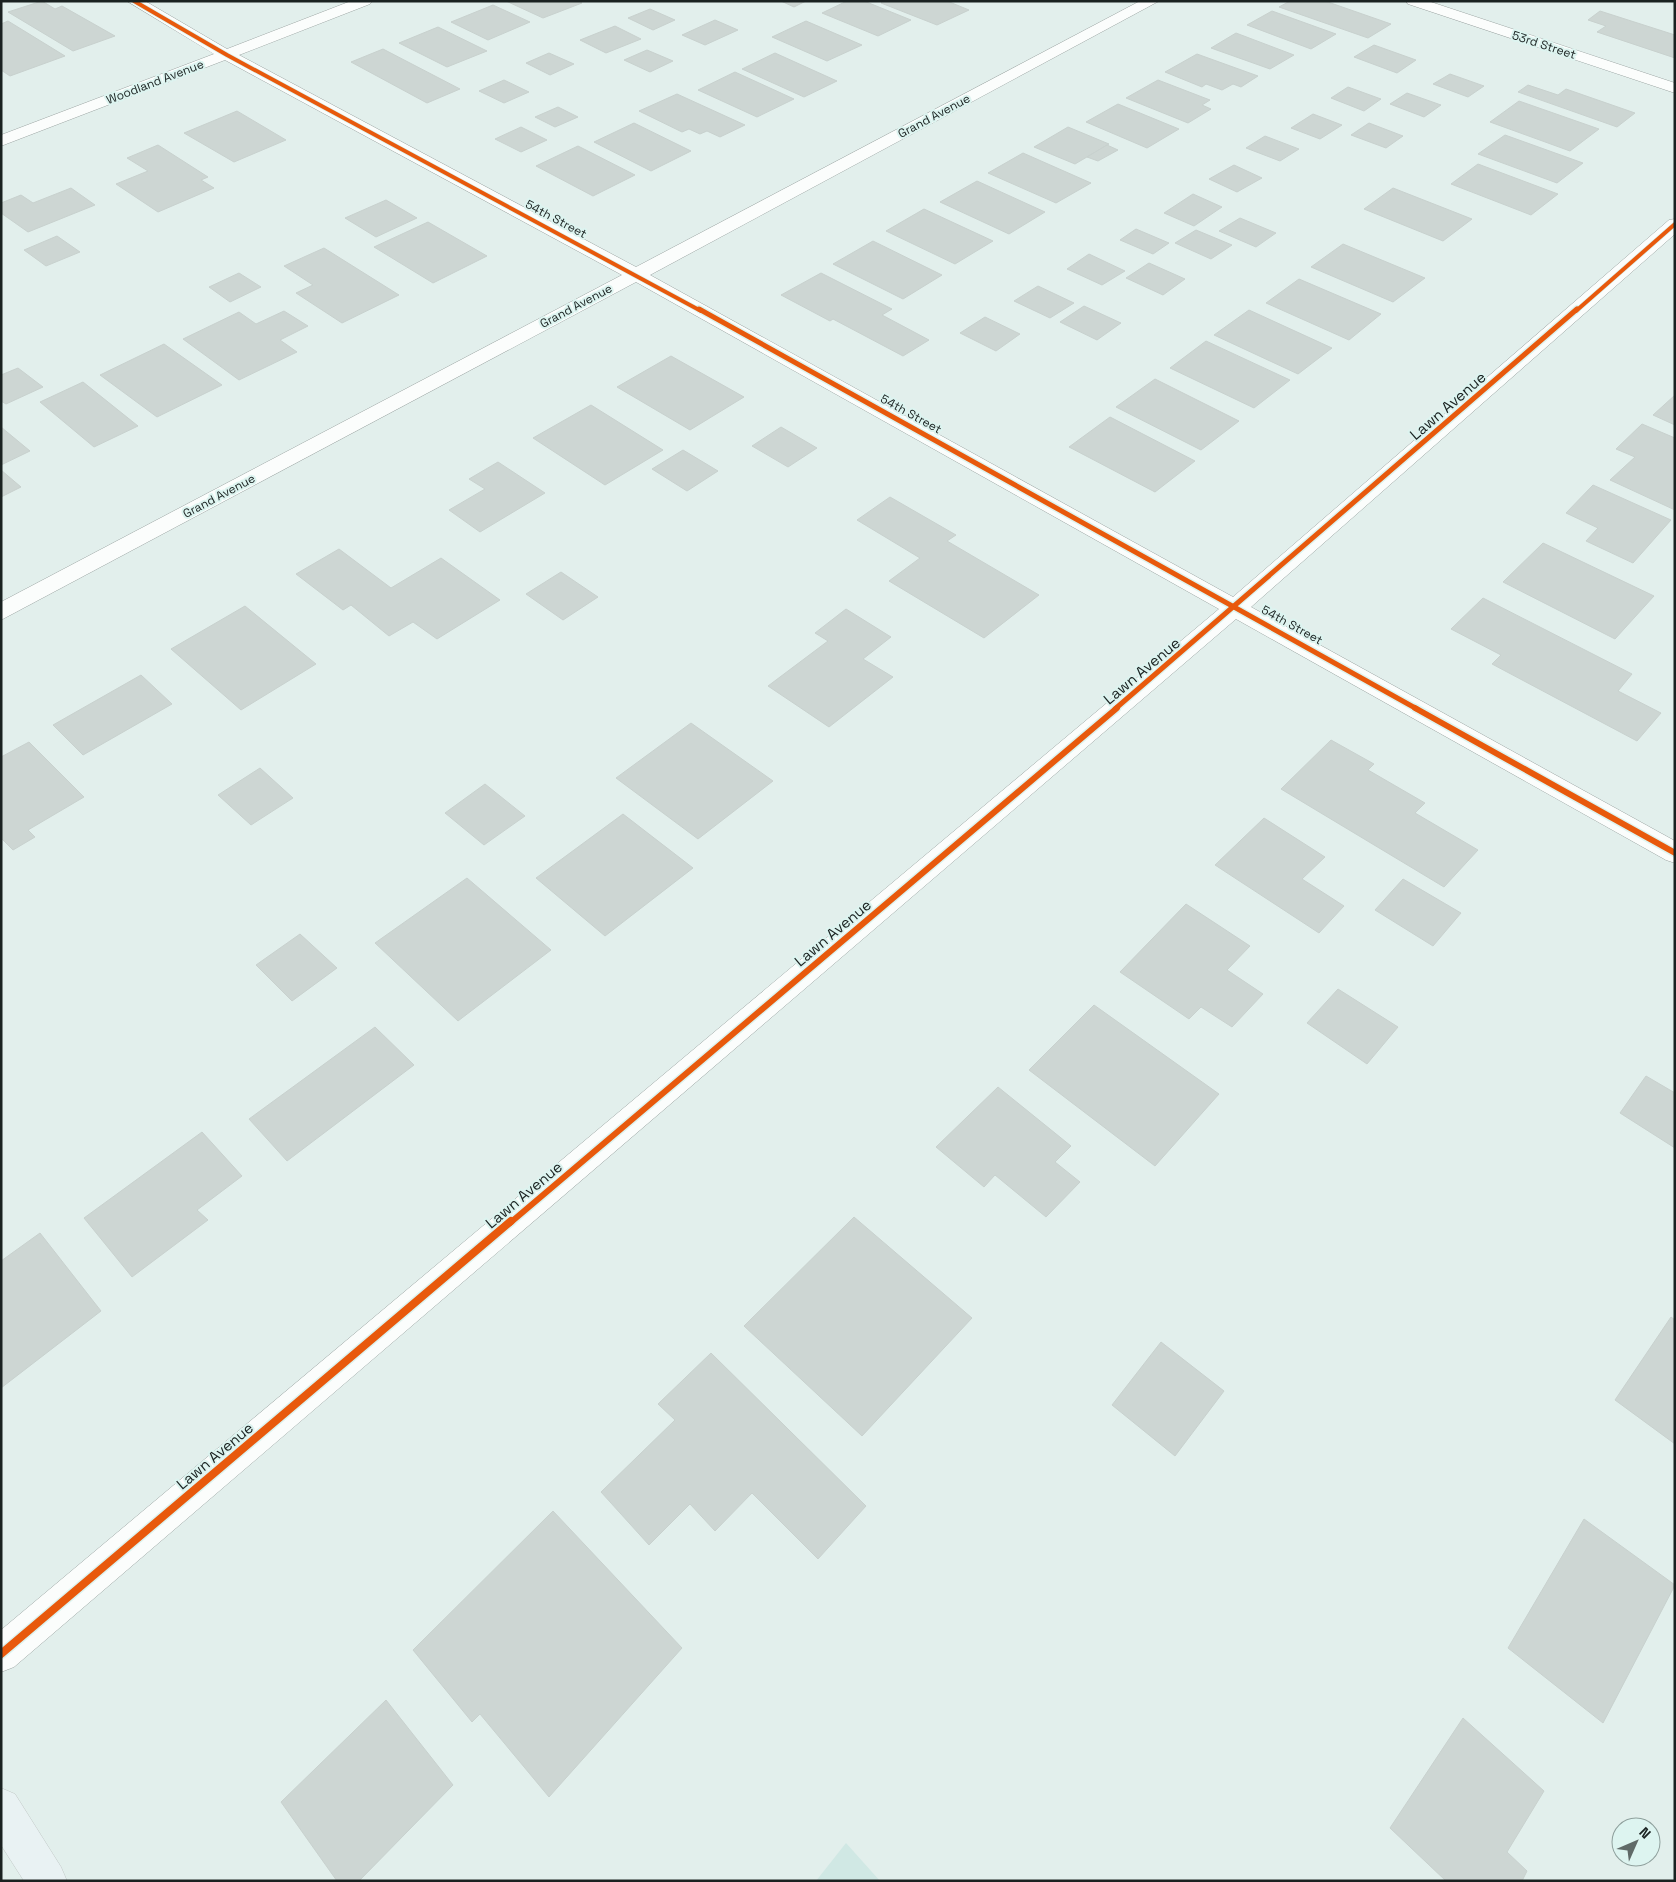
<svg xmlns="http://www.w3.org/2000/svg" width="1676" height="1882" font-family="'Space Grotesk',sans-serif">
	<rect width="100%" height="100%" fill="#e2efec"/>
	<path fill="#d0e8e4" d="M846 1843 880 1881H816Z"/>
	<g fill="#cdd6d3" stroke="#c8d1ce">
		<path d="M42 1 55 9 62 6 115 36 73 51 8 12Z"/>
		<path d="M506 1H579L582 3 543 18Z"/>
		<path d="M781 1H806L794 7Z"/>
		<path d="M847 1H864L911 20 878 36 822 13Z"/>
		<path d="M883 1H947L969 10 937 25 881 3Z"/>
		<path d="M1290 1H1325L1391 24 1368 38 1279 7Z"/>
		<path d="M493 5 530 22 488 40 451 22Z"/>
		<path d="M650 9 675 20 653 30 628 18Z"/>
		<path d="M1272 11 1336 34 1311 49 1247 25Z"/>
		<path d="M1600 11 1675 35V58L1597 32 1606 26 1588 20Z"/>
		<path d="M715 20 738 30 705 45 682 35Z"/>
		<path d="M8 21 65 56 10 76 1 70V24Z"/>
		<path d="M806 21 862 45 827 61 772 37Z"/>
		<path d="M615 26 641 39 606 53 580 40Z"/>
		<path d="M438 27 487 51 447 67 399 43Z"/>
		<path d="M1236 33 1294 55 1270 69 1211 48Z"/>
		<path d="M1374 45 1416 60 1397 73 1354 57Z"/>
		<path d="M383 49 460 89 427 103 351 62Z"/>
		<path d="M647 50 673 61 650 72 624 60Z"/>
		<path d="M549 53 574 64 550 75 526 63Z"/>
		<path d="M775 53 837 81 804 97 742 69Z"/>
		<path d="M1197 54 1258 76 1241 87 1233 84 1222 90 1206 84 1202 87 1165 72Z"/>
		<path d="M735 72 794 99 757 117 698 90Z"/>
		<path d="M1450 74 1484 86 1468 97 1433 84Z"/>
		<path d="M504 80 529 92 504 103 479 91Z"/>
		<path d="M1158 80 1210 100 1202 105 1211 109 1188 123 1126 98Z"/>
		<path d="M1528 85 1558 95 1566 89 1635 113 1617 127 1518 92Z"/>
		<path d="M1348 87 1381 99 1364 111 1331 98Z"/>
		<path d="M1407 93 1441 105 1424 117 1390 104Z"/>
		<path d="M677 94 745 125 720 137 707 131 700 134 689 129 682 132 639 111Z"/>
		<path d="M1519 101 1599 129 1570 151 1490 122Z"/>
		<path d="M1118 104 1179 129 1147 148 1086 122Z"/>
		<path d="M558 107 578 117 555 127 535 117Z"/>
		<path d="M237 111 286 140 234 162 184 133Z"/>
		<path d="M1313 114 1342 125 1320 139 1291 128Z"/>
		<path d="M634 123 691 151 651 171 594 142Z"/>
		<path d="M1369 123 1403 136 1386 148 1351 135Z"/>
		<path d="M521 127 547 140 521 152 495 139Z"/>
		<path d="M1068 127 1109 144 1075 164 1034 147Z"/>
		<path d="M1505 135 1583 163 1557 183 1478 154Z"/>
		<path d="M1265 136 1299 149 1280 161 1246 148Z"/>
		<path d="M158 145 208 177 201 180 214 188 158 212 116 184 148 171 127 158Z"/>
		<path d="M1107 145 1118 150 1098 161 1087 157Z"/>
		<path d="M578 146 635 175 593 196 536 166Z"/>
		<path d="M1023 153 1091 183 1056 203 988 173Z"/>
		<path d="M1478 164 1558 194 1531 215 1451 184Z"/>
		<path d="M1234 165 1262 178 1237 192 1209 179Z"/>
		<path d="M977 181 1045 212 1009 234 940 202Z"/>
		<path d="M71 188 95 205 28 232 1 213V203L21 195 33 203Z"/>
		<path d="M1393 188 1472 219 1443 241 1364 209Z"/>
		<path d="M1193 194 1222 207 1194 226 1164 213Z"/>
		<path d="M386 200 417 218 376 237 345 218Z"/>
		<path d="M924 209 993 241 955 264 886 231Z"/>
		<path d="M1240 218 1276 233 1256 247 1219 231Z"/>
		<path d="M428 222 487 256 433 283 374 247Z"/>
		<path d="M1136 229 1169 243 1153 254 1120 240Z"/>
		<path d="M1196 230 1232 245 1211 259 1175 243Z"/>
		<path d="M57 236 80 252 46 266 24 250Z"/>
		<path d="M873 241 942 275 903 299 833 264Z"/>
		<path d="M1343 244 1425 278 1393 302 1311 267Z"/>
		<path d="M324 248 399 295 342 323 296 293 313 285 284 266Z"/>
		<path d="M1089 254 1125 271 1102 285 1067 269Z"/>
		<path d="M1149 263 1185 279 1163 295 1126 278Z"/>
		<path d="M239 273 261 287 230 302 209 287Z"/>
		<path d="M821 273 892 309 882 315 929 340 903 356 833 319 830 321 781 295Z"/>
		<path d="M1299 279 1381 314 1349 340 1266 303Z"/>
		<path d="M1038 286 1074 303 1050 318 1014 301Z"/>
		<path d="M1084 306 1121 323 1097 340 1060 322Z"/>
		<path d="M1249 310 1332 348 1298 374 1214 335Z"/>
		<path d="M284 311 308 326 280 340 297 352 239 380 183 339 239 312 256 324Z"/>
		<path d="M985 317 1020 334 996 351 960 333Z"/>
		<path d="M1206 341 1290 380 1254 408 1170 368Z"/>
		<path d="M164 344 222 385 157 417 100 375Z"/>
		<path d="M671 356 744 397 690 430 617 387Z"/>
		<path d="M18 368 43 387 6 404 1 401V375Z"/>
		<path d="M1155 379 1239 421 1201 450 1116 407Z"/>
		<path d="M83 382 138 426 94 447 40 402Z"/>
		<path d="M1675 395V425L1653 415Z"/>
		<path d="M591 405 663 450 605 485 533 438Z"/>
		<path d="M1110 417 1195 461 1155 492 1069 447Z"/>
		<path d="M1642 424 1675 438V510L1610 480 1635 457 1616 449Z"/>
		<path d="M1 427 30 451 1 465Z"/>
		<path d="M781 427 817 448 788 467 752 446Z"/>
		<path d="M683 450 718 471 687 491 652 469Z"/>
		<path d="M498 462 545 493 480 532 449 510 485 489 469 479Z"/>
		<path d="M1 470 21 487 1 497Z"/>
		<path d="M1593 485 1671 520 1633 563 1586 541 1598 528 1566 513Z"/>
		<path d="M890 497 956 535 947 541 1039 595 984 638 889 581 920 558 857 520Z"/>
		<path d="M1543 543 1654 596 1615 639 1503 582Z"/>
		<path d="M339 549 391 588 441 558 500 600 437 639 413 622 389 636 351 605 343 610 296 574Z"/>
		<path d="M561 572 598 597 563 620 526 594Z"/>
		<path d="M1483 598 1632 674 1618 691 1661 713 1637 741 1492 664 1501 655 1451 629Z"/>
		<path d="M245 606 316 664 241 710 171 649Z"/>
		<path d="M846 609 891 637 863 659 893 677 829 727 768 686 828 641 815 633Z"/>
		<path d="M141 675 172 704 83 755 53 725Z"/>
		<path d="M691 723 773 781 698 839 616 778Z"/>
		<path d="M1331 740 1374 764 1368 770 1425 803 1415 813 1478 850 1444 887 1281 789Z"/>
		<path d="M29 742 84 797 28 830 35 837 13 850 1 838V757Z"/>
		<path d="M260 768 293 798 251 825 218 795Z"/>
		<path d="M485 784 525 816 484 845 445 813Z"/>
		<path d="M623 814 693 868 605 936 536 878Z"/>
		<path d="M1264 818 1325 857 1302 879 1344 906 1319 933 1215 865Z"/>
		<path d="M467 878 551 950 458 1021 375 943Z"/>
		<path d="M1403 879 1461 913 1433 946 1375 910Z"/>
		<path d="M1186 904 1250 946 1227 970 1263 994 1232 1027 1201 1007 1189 1019 1120 972Z"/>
		<path d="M300 934 337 968 292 1001 256 965Z"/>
		<path d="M1338 989 1398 1027 1367 1064 1307 1023Z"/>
		<path d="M1094 1005 1219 1094 1155 1166 1029 1070Z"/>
		<path d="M375 1027 414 1065 287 1161 249 1119Z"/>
		<path d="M1646 1076 1675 1093V1148L1620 1113Z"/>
		<path d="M998 1087 1071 1146 1055 1162 1080 1182 1046 1217 995 1175 984 1187 936 1147Z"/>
		<path d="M202 1132 242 1176 197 1210 208 1220 132 1277 84 1218Z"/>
		<path d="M854 1217 972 1318 862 1436 744 1326Z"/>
		<path d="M40 1233 101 1311 1 1388V1261Z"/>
		<path d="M1671 1317 1675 1320V1444L1615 1400Z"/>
		<path d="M1161 1342 1224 1391 1175 1456 1112 1405Z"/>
		<path d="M711 1353 866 1506 818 1559 752 1493 715 1531 690 1504 649 1545 601 1492 675 1420 658 1404Z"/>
		<path d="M553 1511 682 1648 549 1797 480 1714 472 1722 413 1650Z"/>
		<path d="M1584 1519 1675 1585 1603 1723 1508 1648Z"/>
		<path d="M386 1700 453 1785 359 1881H337L281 1802Z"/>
		<path d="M1463 1718 1544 1791 1507 1852 1527 1871 1522 1881H1446L1390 1828Z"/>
	</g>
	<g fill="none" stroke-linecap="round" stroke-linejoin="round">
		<defs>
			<g id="minor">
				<path d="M127 1H145L227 49 351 1H372L370 4 239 55 636 267 1140 1H1159L650 275 1233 597 1669 220 1675 219V234L1251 607 1675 841V863L1666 860 1236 619 14 1667 1 1672V1630L1219 609 636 282 1 620V602L622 275 225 60 1 146V135L214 54Z"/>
				<path d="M1406 1H1428L1675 83V93L1408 4Z"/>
			</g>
			<path id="major" d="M1 1788 15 1794 61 1867 67 1881H24L1 1845Z"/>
		</defs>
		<use href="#minor" stroke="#9ca5a3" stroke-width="1"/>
		<use href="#major" stroke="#c2c9c7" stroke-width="1"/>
		<use href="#minor" fill="#fbfdfc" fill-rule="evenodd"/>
		<use href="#major" fill="#e9f2f3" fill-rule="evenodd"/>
		<defs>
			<g id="cycleway-far3">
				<path d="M134 1 227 55 701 311"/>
				<path d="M1576 311 1675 224"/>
			</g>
			<g id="cycleway-far2">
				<path d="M699 309 1417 709"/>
				<path d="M1115 709 1577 309"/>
			</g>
			<g id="cycleway-far1">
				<path d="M1415 708 1675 853"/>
				<path d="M510 1223 1117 708"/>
			</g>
			<path id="cycleway" d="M1 1654 511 1221"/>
		</defs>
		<use href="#cycleway-far3" stroke="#ddf4f0" stroke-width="5.5"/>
		<use href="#cycleway-far2" stroke="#ddf4f0" stroke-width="8"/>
		<use href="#cycleway-far1" stroke="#ddf4f0" stroke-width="9"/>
		<use href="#cycleway" stroke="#ddf4f0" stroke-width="11"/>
		<use href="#cycleway-far3" stroke="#e8590c" stroke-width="4"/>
		<use href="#cycleway-far2" stroke="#e8590c" stroke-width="5"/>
		<use href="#cycleway-far1" stroke="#e8590c" stroke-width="6"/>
		<use href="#cycleway" stroke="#e8590c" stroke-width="8"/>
	</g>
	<g text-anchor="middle" stroke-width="4" stroke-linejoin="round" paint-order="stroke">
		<g font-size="12" fill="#1a2221" stroke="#ddf4f0">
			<text transform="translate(1544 45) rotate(18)" y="4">53rd Street</text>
			<text transform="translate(155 82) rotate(-21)" y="4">Woodland Avenue</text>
			<text transform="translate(934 116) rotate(-28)" y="4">Grand Avenue</text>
			<text transform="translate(556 219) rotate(28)" y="4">54th Street</text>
			<text transform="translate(576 306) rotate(-28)" y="4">Grand Avenue</text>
			<text transform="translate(911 414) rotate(29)" y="4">54th Street</text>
			<text transform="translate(219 496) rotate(-28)" y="4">Grand Avenue</text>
			<text transform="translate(1292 625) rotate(29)" y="4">54th Street</text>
		</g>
		<g font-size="15" fill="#1a2221" stroke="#ddf4f0">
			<text transform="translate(1448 406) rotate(-41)" y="5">Lawn Avenue</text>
			<text transform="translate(1142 671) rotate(-40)" y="5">Lawn Avenue</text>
			<text transform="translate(833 933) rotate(-40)" y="5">Lawn Avenue</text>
			<text transform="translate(524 1195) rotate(-40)" y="5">Lawn Avenue</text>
			<text transform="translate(215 1456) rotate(-40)" y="5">Lawn Avenue</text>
		</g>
	</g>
	<rect width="1676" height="1882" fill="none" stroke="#1a2221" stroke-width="5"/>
	<g transform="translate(1636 1842) rotate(45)"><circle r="24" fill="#ddf4f0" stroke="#8fa09d"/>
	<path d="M0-4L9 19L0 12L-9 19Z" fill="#606a68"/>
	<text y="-8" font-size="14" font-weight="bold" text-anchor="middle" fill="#1a2221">N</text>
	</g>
</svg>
